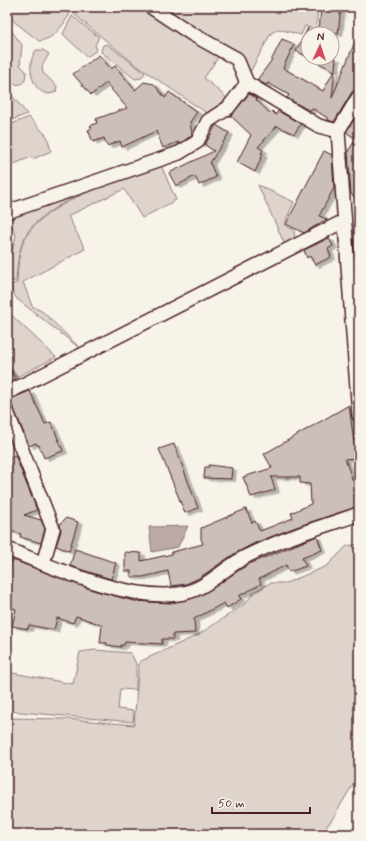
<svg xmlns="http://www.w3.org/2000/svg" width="366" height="841" font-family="Mynerve,sans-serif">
	<defs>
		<filter id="shadow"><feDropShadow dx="4.5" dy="2.5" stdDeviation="0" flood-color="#0004"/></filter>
	</defs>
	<rect width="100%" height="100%" fill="#f7f3e8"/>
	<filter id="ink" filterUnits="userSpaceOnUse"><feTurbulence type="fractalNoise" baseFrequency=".025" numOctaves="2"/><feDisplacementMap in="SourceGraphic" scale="8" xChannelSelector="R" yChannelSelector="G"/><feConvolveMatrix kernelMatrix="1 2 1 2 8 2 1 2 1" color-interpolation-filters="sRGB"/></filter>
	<g filter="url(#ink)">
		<g fill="#ded4cc" stroke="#947a7c">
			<path d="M7 7H61L70 14C62 26 55 39 39 41L7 16Z"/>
			<path d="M65 7H145L221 53 204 78 227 98 208 114 136 65Z"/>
			<path d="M157 7H318L316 30 305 26 301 35 279 29 271 33 249 74Z"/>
			<path d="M72 16 99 37 95 45 97 50 87 57 63 34Z"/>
			<path d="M7 25 22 45 20 65 26 71C26 86 20 86 7 83Z"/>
			<path d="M107 44 145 73 141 78 135 79 101 52 103 45Z"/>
			<path d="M36 50H43L49 54 42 66 43 73 57 86 56 92C36 102 23 68 36 50Z"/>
			<path d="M7 89 27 114 7 122Z"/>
			<path d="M29 117 47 136 51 151 33 159 31 157 7 167V126Z"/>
			<path d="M160 163 176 200 142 218 124 189 68 216 85 249 23 282 32 306 43 312 82 350 17 299 11 289 12 284 17 283C18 268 18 252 25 238 43 203 124 177 160 163Z"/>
			<path d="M258 185 294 202 284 225 294 230 295 241 285 245Z"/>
			<path d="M98 186C75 196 34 215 24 239 18 252 17 267 16 281H10L9 260 16 236 8 215Z"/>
			<path d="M7 311 56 357 17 377 7 366Z"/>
			<path d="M359 544V774L333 818 321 834H7V718L69 719 134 725 139 662 198 635 246 603 254 592 270 583H286L327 566 347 546Z"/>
			<path d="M95 650 131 653 136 664V690L120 689 118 709 134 711 133 722 9 711 7 709V672L73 684 80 652Z"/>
		</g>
		<path fill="#bcaaa7" stroke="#8e7275" d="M188 526 178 547 152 552 149 527Z"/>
		<g fill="#ccbfb9" stroke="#4a1f2b" filter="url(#shadow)">
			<path d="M321 7H341L338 34 319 32Z"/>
			<path d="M308 28V57L296 51Z"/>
			<path d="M359 32V88L352 92 334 122 328 120 329 119 312 108 310 111 287 98 289 95 268 83 266 85 257 80 271 61 282 39 294 44 283 68 323 91 334 71 309 58H336L332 98Z"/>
			<path d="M99 55 111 69 115 66 135 90 144 82 154 84 165 98 169 92 197 112 190 122 192 134 191 136 179 144 178 142 163 148 156 131 122 147 120 141 107 146 104 138 93 142 88 130 92 128 90 126 97 123 96 119 127 108 106 83 91 95 73 74Z"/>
			<path d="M249 94 257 98 256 100 270 113 272 111 276 115 278 111 301 124 294 134 277 126 258 147 263 150 261 153 263 154 255 172 237 162 251 135 231 116Z"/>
			<path d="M359 112V201L351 194 348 151 356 139 346 132Z"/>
			<path d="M216 125 229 133 210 163 216 177 199 185 195 176 176 186 169 173 214 151 205 145Z"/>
			<path d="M324 151 332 155 334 188 319 216 327 219 304 233 286 224Z"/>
			<path d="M329 238 333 246 328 249 331 257 315 265 310 256 307 258 304 250Z"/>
			<path d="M7 366 16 379 7 384Z"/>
			<path d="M30 391 45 424 51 422 63 451 44 458 39 445H37L36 443 29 446 14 409 12 406 7 404V400Z"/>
			<path d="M349 405 356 458 345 459 354 484 355 483 359 492V506L299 526 255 543 234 554 199 578 186 584 171 586 168 571 143 577H131V571H125V552L141 553V561L172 554V552L203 544 201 539V528L246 509 252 523 255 521 260 531 293 518 291 513 311 504 310 484 300 483V477H271L275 490 251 497 243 477 272 468 264 454Z"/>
			<path d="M174 444 198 508 185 513 159 449Z"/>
			<path d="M15 455 37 510 24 515 41 520 45 529 41 543 20 537 21 534 7 530V465L10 464 7 458Z"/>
			<path d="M209 465 232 468 231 479 204 478 205 467H209Z"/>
			<path d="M66 518 78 522 69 551 56 546 61 531 60 524Z"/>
			<path d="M317 536 322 550 302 558 306 566 289 572 286 565 259 579 261 584 239 596 241 599 227 608 224 603 194 619 195 633 173 634V639H162V644L125 642 124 645H121V647L107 645V643H100L102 625 76 616 73 623 57 618 54 630 29 625 28 629 12 626 16 609 7 606V583L10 574 7 573 11 561H16L93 590 134 601 171 603 199 596 249 564Z"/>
			<path d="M75 549 116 563 111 579 70 566Z"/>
		</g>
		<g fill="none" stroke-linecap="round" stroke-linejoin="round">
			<defs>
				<g id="street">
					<path d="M151 7 192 34 237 59 247 83 319 126 338 131 359 96"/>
					<path d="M338 131 359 415"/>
					<path d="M7 212 179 153 197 142 208 121 228 108 247 83"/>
					<path d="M7 392 11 391 338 224 344 223"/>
					<path d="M7 412 53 529 43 563"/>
					<path d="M7 549C55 568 136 606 188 592 209 586 226 567 245 557 281 539 321 527 359 514"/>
				</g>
			</defs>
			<use href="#street" stroke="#4a1f2b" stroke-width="16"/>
			<use href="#street" stroke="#f7f3e8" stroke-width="13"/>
		</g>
	</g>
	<rect width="366" height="841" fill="none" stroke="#f7f3e8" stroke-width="24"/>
	<rect x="12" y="12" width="342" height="817" fill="none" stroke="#4a1f2b" stroke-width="1.5" filter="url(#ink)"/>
	<g transform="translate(320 46) rotate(3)"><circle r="19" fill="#f7f3e8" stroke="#b29e9c"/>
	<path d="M0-3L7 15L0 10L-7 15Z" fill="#d1495b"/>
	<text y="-6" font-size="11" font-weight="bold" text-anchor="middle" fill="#4a1f2b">N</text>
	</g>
	<path d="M212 807v6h98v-6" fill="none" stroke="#4a1f2b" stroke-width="2"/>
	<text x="218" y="807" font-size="12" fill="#4a1f2b" stroke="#f7f3e8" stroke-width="3" paint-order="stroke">50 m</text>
</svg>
